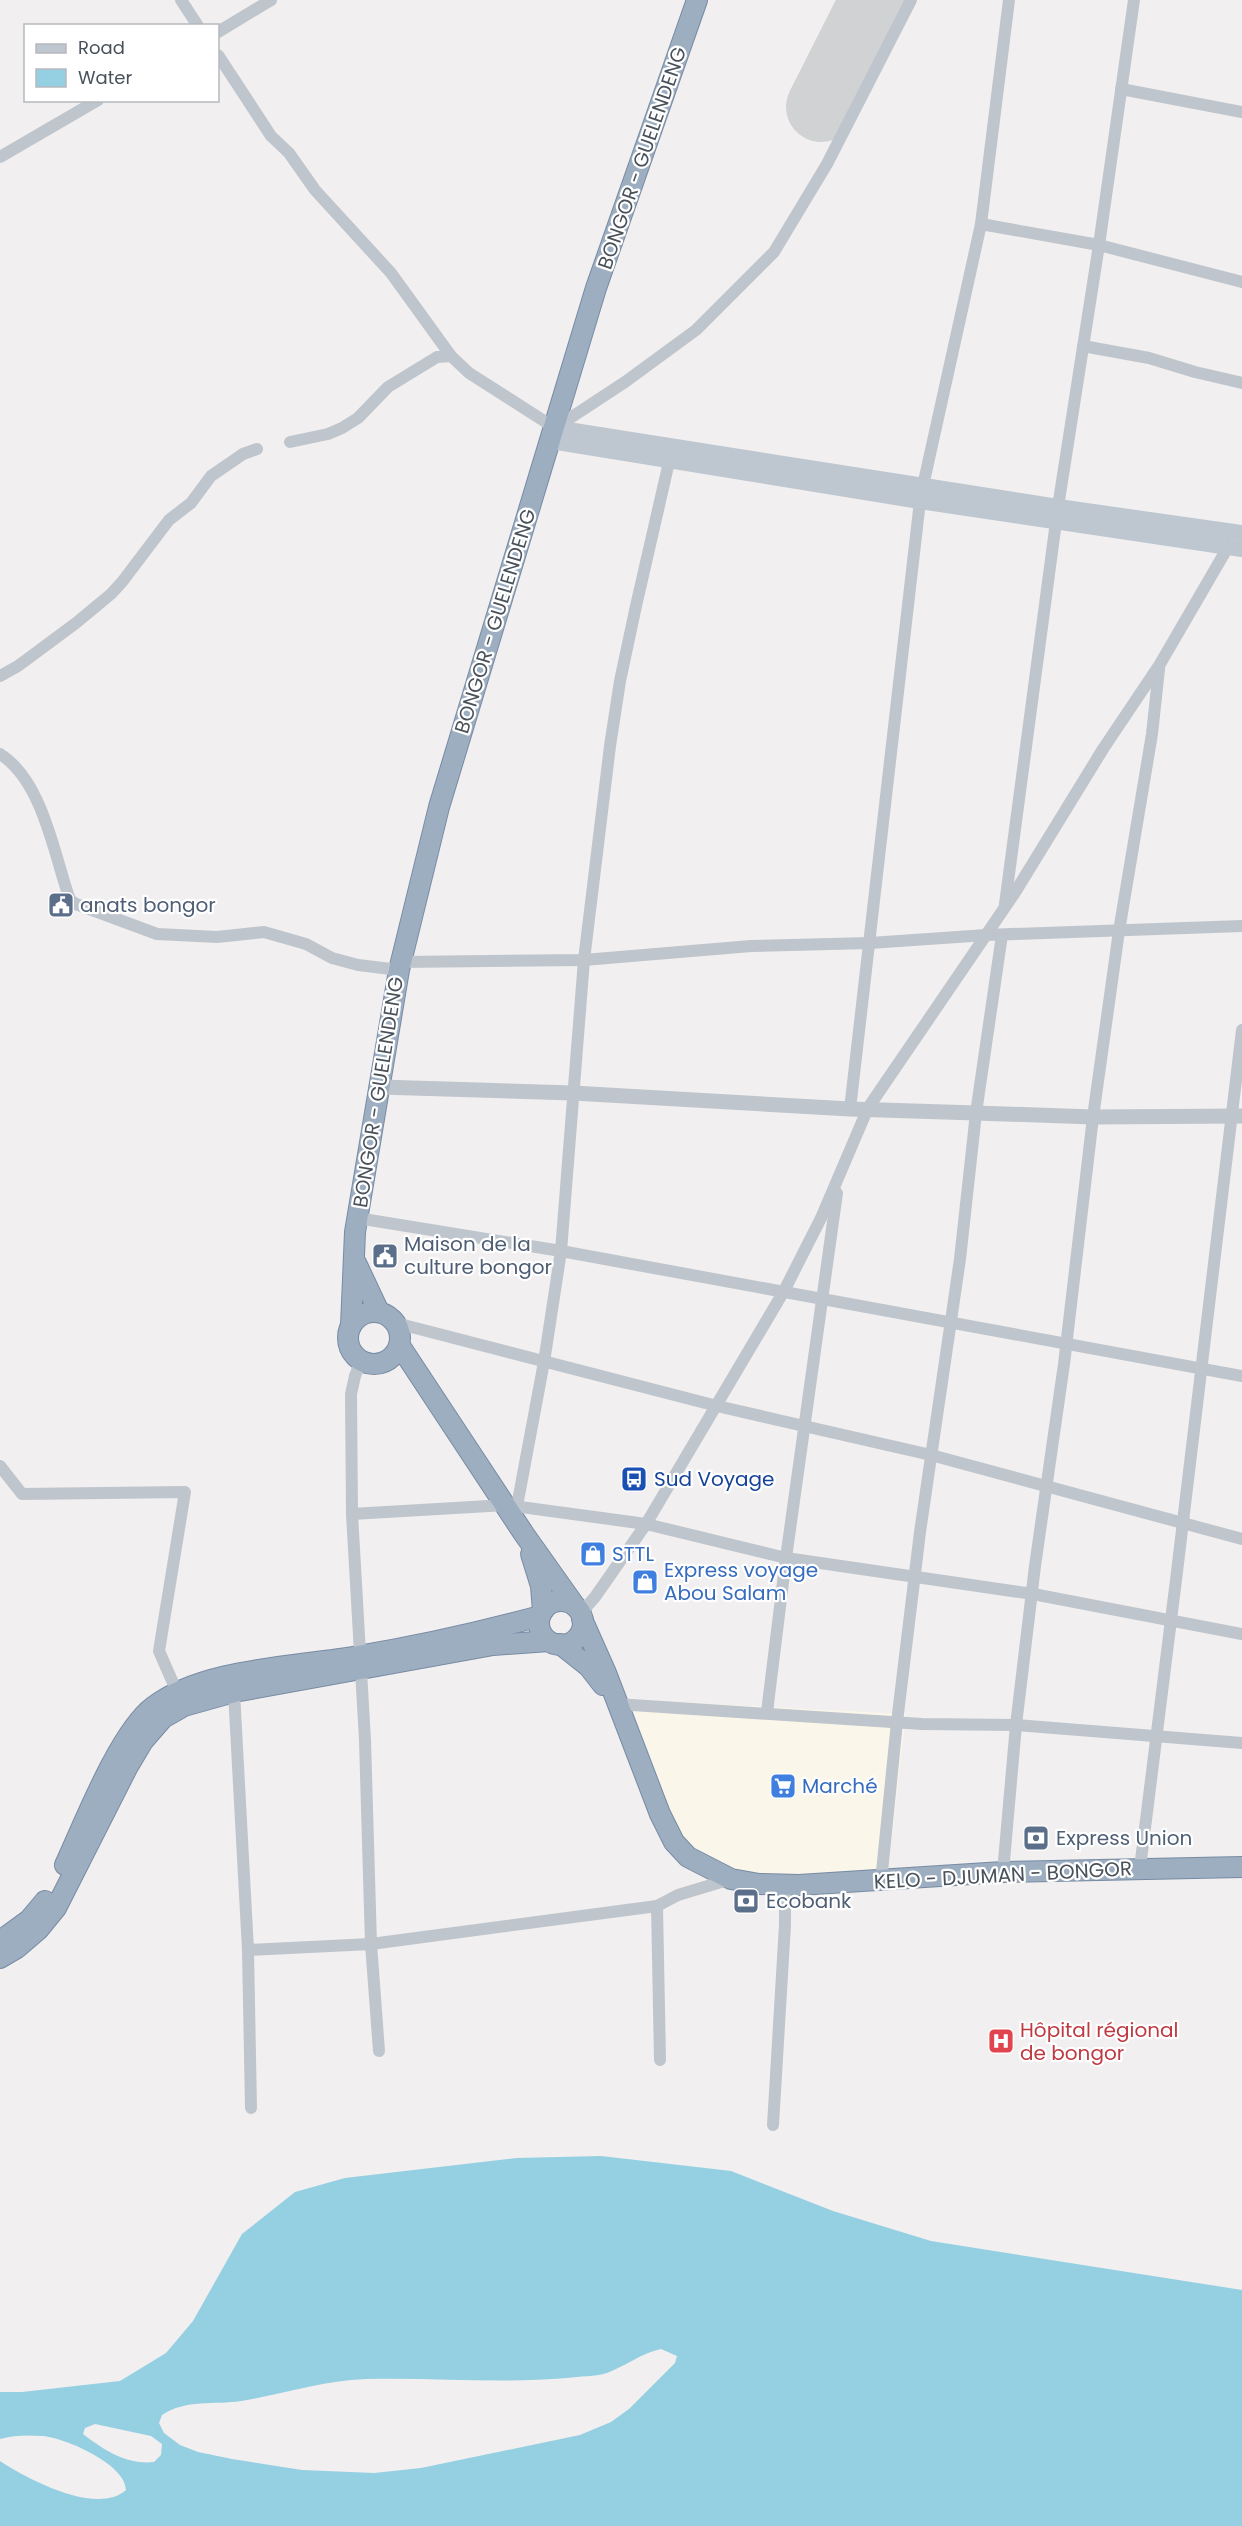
<svg xmlns="http://www.w3.org/2000/svg" width="1242" height="2526" font-family="Poppins,sans-serif">
	<rect width="100%" height="100%" fill="#f1efef"/>
	<path fill="#faf6ea" d="M629 1700 906 1714 888 1870 770 1877 725 1868 683 1844Z"/>
	<path fill="#94cfe2" fill-rule="evenodd" d="M601 2156 731 2171 833 2211 931 2241 1242 2290V2526H0V2461C27 2479 97 2516 126 2490 126 2464 65 2438 43 2436 29 2435 13 2435 0 2439V2392H22L120 2381 166 2353 193 2321 242 2234 295 2192 345 2178 517 2158ZM661 2349 677 2356 675 2363 629 2409 611 2422 580 2435 421 2468 374 2473 302 2470 232 2459 198 2452 180 2445 164 2433 159 2423 162 2415C186 2399 214 2405 241 2401 284 2394 321 2381 366 2379 433 2377 500 2384 567 2378 579 2376 595 2377 607 2373 626 2366 641 2353 661 2349ZM95 2424 151 2436 162 2444 161 2455 154 2462C126 2465 104 2450 83 2434L85 2428Z"/>
	<g fill="none" stroke-linecap="round" stroke-linejoin="round">
		<path stroke="#d1d2d4" stroke-width="70" d="M821 107 875 0"/>
		<defs>
			<g id="trunk">
				<path d="M356 1263 379 1312"/>
				<circle cx="374" cy="1338" r="26"/>
				<path d="M351 1326 355 1232 399 970 439 807 596 288 697 0"/>
				<path d="M400 1346 524 1534 575 1606"/>
				<path d="M531 1554 541 1586 543 1611"/>
				<circle cx="561" cy="1623" r="22"/>
				<path d="M582 1619 606 1673 660 1814 674 1842 688 1857 731 1879 759 1884 799 1885 1003 1872 1242 1867"/>
				<path d="M560 1644 589 1667 603 1685"/>
				<path d="M65 1865C84 1824 119 1733 153 1707 203 1668 296 1667 358 1656 419 1646 481 1632 540 1616"/>
				<path d="M0 1941 29 1920 45 1901"/>
				<path d="M0 1958 17 1948 38 1930 56 1908 127 1768 143 1741 163 1718 184 1706 234 1692 493 1645 549 1641"/>
			</g>
		</defs>
		<use href="#trunk" stroke="#778ba4" stroke-width="22"/>
		<g stroke="#bfc5cc" stroke-width="12">
			<path d="M181 0 198 26"/>
			<path d="M218 32 271 0"/>
			<path d="M218 55 271 136 289 153 315 190 391 273 451 356 469 373 555 428 625 382 696 330 774 252 827 164 911 0"/>
			<path d="M1121 89 1242 112"/>
			<path d="M0 157 98 100"/>
			<path d="M981 224 1099 245 1242 282"/>
			<path d="M1083 346 1149 358 1195 372 1242 383"/>
			<path d="M290 442 328 434 342 428 358 418 388 387 437 357 451 356"/>
			<path d="M923 486 981 224 1009 0"/>
			<path d="M1058 507 1099 245 1134 0"/>
			<path d="M0 676 18 666 76 623 111 594 122 582 169 520 191 503 211 476 243 454 257 449"/>
			<path d="M0 754C43 781 54 855 70 900L76 904 157 934 217 937 264 932 306 944 332 958 358 965 399 970"/>
			<path d="M1005 904 1056 522"/>
			<path d="M400 962 584 960 751 946 870 943 986 935 1242 926"/>
			<path d="M850 1109 920 501"/>
			<path d="M357 1218 561 1251 1242 1376"/>
			<path d="M396 1323 717 1406 931 1455 1242 1539"/>
			<path d="M361 1361 355 1376 351 1394 352 1514 365 1740 371 1944 379 2051"/>
			<path d="M0 1466 22 1494 185 1492 159 1651 177 1692"/>
			<path d="M517 1506 544 1362 561 1251 584 960 610 746 620 681 636 606 669 462"/>
			<path d="M352 1514 506 1505 646 1524 786 1558 1033 1594 1242 1634"/>
			<path d="M581 1613 595 1597 646 1524 784 1291 821 1218 868 1108 1014 894 1103 749 1160 664 1228 547"/>
			<path d="M234 1692 248 1950 251 2108"/>
			<path d="M617 1704 922 1724 1016 1725 1242 1743"/>
			<path d="M767 1712 786 1558 837 1193"/>
			<path d="M1140 1868 1176 1580 1242 1030"/>
			<path d="M1003 1872 1016 1725 1035 1566 1064 1364 1093 1117 1119 931 1152 734 1159 669"/>
			<path d="M881 1882 897 1722 920 1532 960 1259 976 1113 1002 935"/>
			<path d="M657 1906 660 2060"/>
			<path d="M248 1950 371 1944 657 1906 678 1895 731 1879"/>
			<path d="M773 2125 785 1925V1886"/>
		</g>
		<path stroke="#bfc5cc" stroke-width="15" d="M380 1087 573 1093 850 1109 976 1113 1093 1117 1242 1116"/>
		<g stroke="#bec6d0" stroke-width="16">
			<path d="M555 428 1058 507 1242 533"/>
			<path d="M551 441 920 501 1242 549"/>
		</g>
		<use href="#trunk" stroke="#9eaec1" stroke-width="20"/>
	</g>
	<defs>
		<symbol id="civic-square" viewBox="-11 -11 22 22"><rect x="-9" y="-9" width="18" height="18" rx="4" fill="#5c6f8a" stroke="#fff"/><path d="M-.6-6.5H3V-4.5H.6V-3L4-1V1h2V6H-6V1h2V-1L-.6-3ZM-1.2 2.5V6h2.4V2.5Z" fill="#fff"/></symbol>
		<symbol id="bus-square" viewBox="-11 -11 22 22"><rect x="-9" y="-9" width="18" height="18" rx="4" fill="#1a4fb4" stroke="#fff"/><path d="M-5-6H5V4H4V6H2V4H-2V6H-4V4H-5ZM-3.5-4V0h7V-4ZM-3.5 1.2v1.5H-2V1.2ZM2 1.2v1.5H3.5V1.2Z" fill="#fff"/></symbol>
		<symbol id="shop-square" viewBox="-11 -11 22 22"><rect x="-9" y="-9" width="18" height="18" rx="4" fill="#3f7fe0" stroke="#fff"/><path d="M-5-2.5h2.3a2.7 3.5 0 0 1 5.4 0H5L5.5 6h-11ZM-1.5-2.5h3a1.5 2.3 0 0 0-3 0Z" fill="#fff"/></symbol>
		<symbol id="supermarket-square" viewBox="-11 -11 22 22"><rect x="-9" y="-9" width="18" height="18" rx="4" fill="#3f7fe0" stroke="#fff"/><path d="M-6-5.5h2.5l.6 2H6L4.5 2H-2.5L-4.4-4H-6ZM-1.5 3.2a1.3 1.3 0 1 0 .1 0ZM3 3.2a1.3 1.3 0 1 0 .1 0Z" fill="#fff"/></symbol>
		<symbol id="bank-square" viewBox="-11 -11 22 22"><rect x="-9" y="-9" width="18" height="18" rx="4" fill="#5c6f8a" stroke="#fff"/><path d="M-6-4H6V4H-6ZM0-2.3a2.3 2.3 0 1 0 0 4.6a2.3 2.3 0 1 0 0-4.6Z" fill="#fff"/></symbol>
		<symbol id="hospital-square" viewBox="-11 -11 22 22"><rect x="-9" y="-9" width="18" height="18" rx="4" fill="#e0444e" stroke="#fff"/><path d="M-5-5h3v3.5h4V-5h3V5h-3V1.5h-4V5h-3Z" fill="#fff"/></symbol>
	</defs>
	<g fill-rule="evenodd">
		<use href="#civic-square" x="46" y="890" width="30" height="30"/>
		<use href="#civic-square" x="370" y="1241" width="30" height="30"/>
		<use href="#bus-square" x="619" y="1464" width="30" height="30"/>
		<use href="#shop-square" x="578" y="1539" width="30" height="30"/>
		<use href="#shop-square" x="630" y="1567" width="30" height="30"/>
		<use href="#supermarket-square" x="768" y="1771" width="30" height="30"/>
		<use href="#bank-square" x="1021" y="1823" width="30" height="30"/>
		<use href="#bank-square" x="731" y="1886" width="30" height="30"/>
		<use href="#hospital-square" x="986" y="2026" width="30" height="30"/>
	</g>
	<g text-anchor="middle" stroke-width="4.5" stroke-linejoin="round" paint-order="stroke">
		<g font-size="20" fill="#49515a" stroke="#fff">
			<text transform="translate(642 158) rotate(-71)" y="7">BONGOR - GUELENDENG</text>
			<text transform="translate(495 621) rotate(-73)" y="7">BONGOR - GUELENDENG</text>
			<text transform="translate(378 1092) rotate(-81)" y="7">BONGOR - GUELENDENG</text>
			<text transform="translate(1003 1875) rotate(-3)" y="7">KELO - DJUMAN - BONGOR</text>
		</g>
		<g font-size="20" fill="#4e5e75" stroke="#fff" text-anchor="start">
			<text x="80" y="912">anats bongor</text>
			<text x="404" y="1251">Maison de la<tspan x="404" dy="23">culture bongor</tspan></text>
			<text x="1056" y="1845">Express Union</text>
			<text x="766" y="1908">Ecobank</text>
		</g>
		<g font-size="20" fill="#164399" stroke="#fff" text-anchor="start">
			<text x="654" y="1486">Sud Voyage</text>
		</g>
		<g font-size="20" fill="#366cbe" stroke="#fff" text-anchor="start">
			<text x="612" y="1561">STTL</text>
			<text x="664" y="1577">Express voyage<tspan x="664" dy="23">Abou Salam</tspan></text>
			<text x="802" y="1793">Marché</text>
		</g>
		<g font-size="20" fill="#be3a42" stroke="#fff" text-anchor="start">
			<text x="1020" y="2037">Hôpital régional<tspan x="1020" dy="23">de bongor</tspan></text>
		</g>
	</g>
	<rect x="24" y="24" width="195" height="78" fill="#ffffff" stroke="#b6b9bd" stroke-width="1.5"/>
	<rect x="36" y="44" width="30" height="9" fill="#bec6d0" stroke="#b6b9bd" stroke-width="1.5"/>
	<text x="78" y="54" font-size="18" fill="#49515a">Road</text>
	<rect x="36" y="69" width="30" height="18" fill="#94cfe2" stroke="#b6b9bd" stroke-width="1.5"/>
	<text x="78" y="84" font-size="18" fill="#49515a">Water</text>
</svg>
